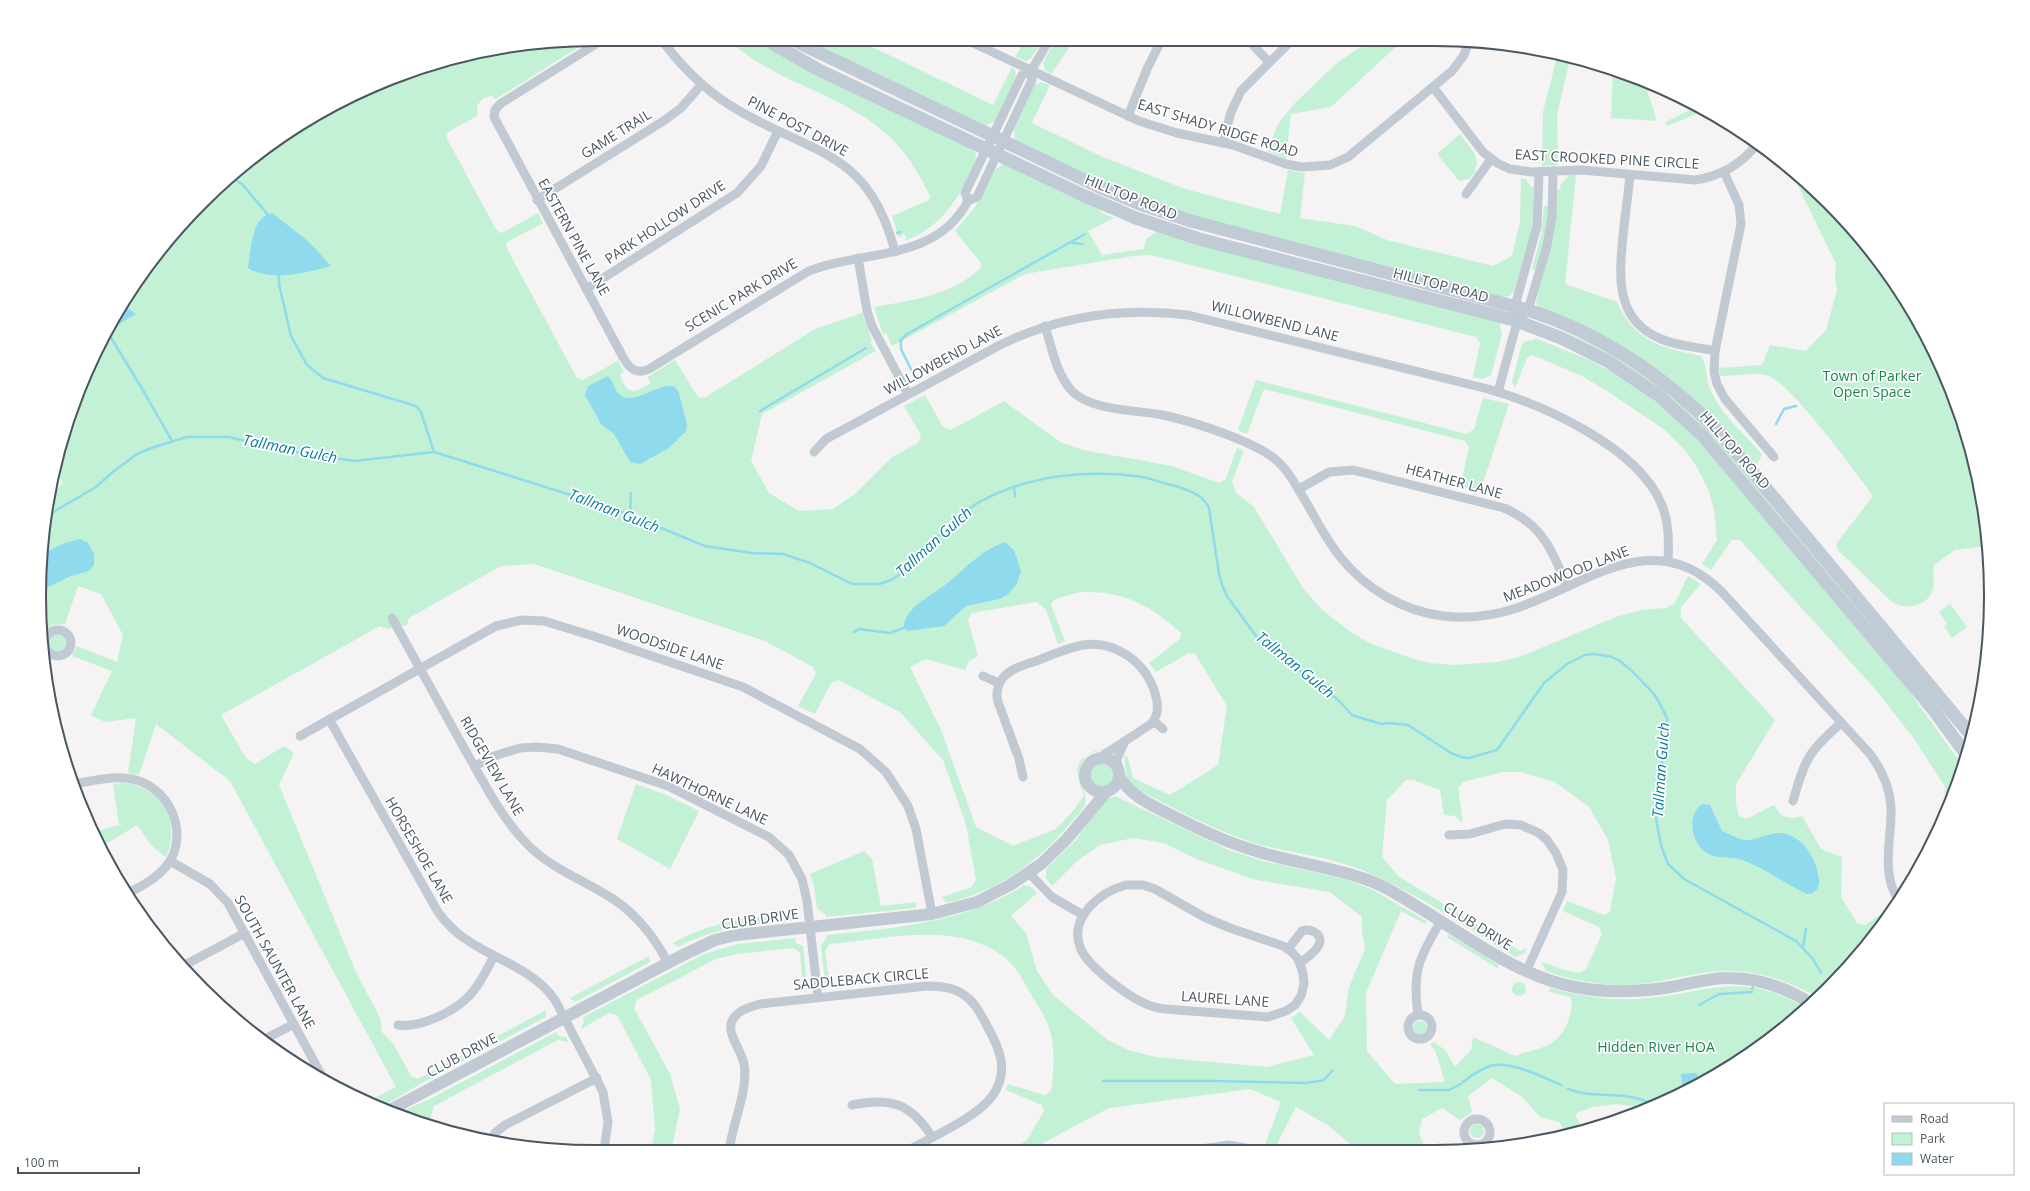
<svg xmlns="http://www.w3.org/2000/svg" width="2030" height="1191" font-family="'Open Sans',sans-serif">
	<rect width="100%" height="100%" fill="#f5f3f3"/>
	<g fill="#c3f1d5">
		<path d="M1403 40 1331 107 1291 114 1286 159 1267 151 1278 124 1294 104 1338 62 1370 41Z"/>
		<path d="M1024 42H1042L1031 58 1026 61 1015 57Z"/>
		<path d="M1054 42H1073L1051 74 1045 70 1043 63Z"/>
		<path d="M732 43H763L780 55 972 148C980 156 974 165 970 174 956 202 938 229 906 240H905L906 236 903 234 899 238 892 216 929 200 930 196C918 171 904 148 882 130 837 93 776 82 732 43Z"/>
		<path d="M810 43H864L993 105 1012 67 1015 70 1016 77 995 121 985 126Z"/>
		<path d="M523 44H584L496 99H494L492 95 482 99 477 106V116L448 132 446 137 497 231 502 233 538 213 543 223 507 242 506 247 577 378 583 380 618 361 624 372 620 374C626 396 636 393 651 383L647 377 649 376 675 360 698 397 704 398 815 329 862 313 872 340 870 342 876 351 762 414 751 461 769 493 799 511 833 509 855 494 892 457 918 443 921 435 904 406 925 395 943 427 951 430 1004 401 1060 442 1083 450 1172 466 1219 483 1226 479 1237 448 1244 451 1232 481 1236 493 1254 507 1303 588 1321 609 1352 633 1372 644 1414 659 1430 663 1453 665 1497 662 1519 657 1621 615 1642 610 1666 608 1675 603 1688 576 1701 584 1681 607V618L1775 720 1736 784V804L1739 816 1746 819 1774 805C1780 818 1790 820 1802 816L1821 849 1842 857 1841 897 1857 923 1865 925 1892 907 1894 909 1828 989 1817 997C1789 981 1758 970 1725 971 1692 972 1659 984 1626 985 1598 985 1571 980 1546 971L1541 961 1561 969 1579 973 1586 969 1602 934 1599 927 1563 911 1567 901 1604 915 1610 912 1616 878 1608 840 1589 807 1555 782 1521 772H1503L1463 782 1458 789 1463 823 1455 816 1444 815 1440 790 1413 780H1406L1387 800 1382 857 1398 876 1520 951 1527 948 1525 953 1515 957C1465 927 1416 892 1362 870 1327 856 1287 853 1251 842 1209 828 1171 806 1132 787L1127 780 1124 755 1128 758 1133 778 1170 795 1218 765 1227 706 1195 654 1189 653 1156 672 1149 663 1180 639 1181 633C1151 606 1125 591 1084 592 1075 592 1064 597 1055 599L1051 605 1065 641 1058 644 1046 610 1037 602 972 613 968 620 978 656 969 661 965 670 926 659 910 667 941 730 976 827 1013 846 1056 829 1074 810 1084 795C1071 762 1077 757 1108 747 1104 751 1099 749 1094 751 1083 755 1077 768 1080 778 1081 787 1088 796 1085 805 1081 812 1073 820 1068 826 1037 863 994 893 946 903L942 897 972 887 976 880 966 824 943 760 900 712 838 680 831 683 815 714 798 706 816 674 813 667 765 641 534 564 501 566 409 618 407 625 388 629 380 626 221 715 246 758 255 764 284 746 294 753 279 785 356 972 380 1018 382 1032 392 1042 411 1076 418 1079 546 1010V1017L422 1083 383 1106 371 1100 396 1087 230 781 156 724 139 775 128 773 136 718 105 722 91 715 112 671 72 656 77 646 117 662 123 635 101 594 78 586 65 624 52 625 43 633 39 596 53 492 63 484 56 469 58 451 96 350 133 286 202 202 257 154 340 102 364 94 446 62Z"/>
		<path d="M1557 57 1569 63 1557 115 1558 165 1542 166 1543 112Z"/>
		<path d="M1613 68 1645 84 1657 121 1611 118Z"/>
		<path d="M1041 82 1050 85 1032 123 1103 157 1185 189 1280 214 1288 170 1305 173 1300 218 1355 226 1387 240 1493 266 1512 256 1520 221 1521 179H1526L1530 186 1534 187 1532 228 1514 291 1510 296 1503 297 1173 210 1110 186 1015 140 1014 129 1034 85Z"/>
		<path d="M1694 108 1701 112 1667 126 1665 122Z"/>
		<path d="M1460 134 1475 154 1477 164 1475 169 1476 171 1469 179 1459 181 1437 154Z"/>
		<path d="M1004 164 1101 209 1100 212 1114 218 1088 231 1102 255 1144 249 1146 239 1158 231 1498 322 1501 324 1500 327 1502 334 1491 375 1483 379 1473 377 1480 343 1476 337 1151 255 1133 256 1025 274 892 346 886 333 883 334 874 307C913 300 950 296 981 268V263L955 231 975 207 994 170Z"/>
		<path d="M1568 175H1576L1565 284 1617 302C1636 343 1660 347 1701 356 1708 366 1705 380 1711 391 1722 415 1745 435 1762 454L1756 467C1732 442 1709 413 1682 389 1639 352 1591 331 1540 308L1536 303 1557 190 1561 189 1560 184H1562L1566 178H1568Z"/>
		<path d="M1800 179 1828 202 1897 286 1949 382 1980 487 1986 546 1955 550 1934 565C1932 574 1936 586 1931 594 1923 608 1904 609 1892 602L1838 550 1836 544 1873 496C1857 474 1788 379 1766 375 1752 372 1734 376 1720 376L1719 368 1762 365 1770 345 1806 351 1826 330 1837 290 1835 276 1836 264 1797 184Z"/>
		<path d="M1544 206H1549L1547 230 1536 270 1532 269 1541 235Z"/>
		<path d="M1540 323C1585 339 1632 361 1669 391 1688 406 1705 424 1722 442L1941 704 1966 736 1969 743 1953 721 1906 670 1706 432 1663 392 1628 368 1587 345Z"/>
		<path d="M1535 338 1587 359 1631 382 1686 426 1901 680 1962 765 1949 808 1944 817 1945 787 1915 740 1876 690 1740 540H1732L1711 570 1702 564 1717 540 1714 509 1708 489 1696 465 1683 448 1665 430 1610 393 1582 376 1532 355 1527 358 1515 388 1512 382 1522 344 1525 341 1533 340Z"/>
		<path d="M1256 380 1467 434 1474 429 1483 398 1509 404 1480 492 1460 487 1469 448 1465 441 1264 389 1247 434 1238 430Z"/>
		<path d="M1950 604 1967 627 1952 638 1944 626 1947 624 1939 612Z"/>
		<circle cx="59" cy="643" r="9"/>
		<circle cx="1102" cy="775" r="11"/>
		<path d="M121 783C161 784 182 822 166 857L153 847 137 825 101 847 95 832 119 825 113 784Z"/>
		<path d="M636 784 664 794 699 811 670 869 617 839Z"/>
		<path d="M1115 796 1231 851 1263 861 1344 879 1371 889 1427 921 1425 924 1401 911 1366 993 1367 1051 1395 1084 1445 1082 1435 1050 1430 1045 1434 1042 1445 1050 1455 1067 1471 1050 1473 1037 1515 1056C1525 1052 1537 1050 1548 1045 1564 1038 1574 1014 1571 997L1549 992 1550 988C1579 996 1608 1000 1638 999 1704 995 1739 968 1804 1007L1713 1077 1645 1108 1617 1104 1592 1107 1575 1114 1582 1129 1566 1132 1559 1122 1540 1117 1522 1097 1492 1078 1468 1096 1472 1112 1460 1120 1442 1108 1422 1119 1419 1133 1426 1151H1359L1329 1126 1296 1107 1275 1148 1265 1144 1281 1102 1250 1089 1109 1108 1028 1151H1008L1027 1140 1044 1111 1042 1105 1006 1090 1008 1084 1045 1095 1051 1091C1054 1069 1056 1044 1047 1022 1043 1013 1037 1005 1032 996 1024 982 1017 967 1004 957 957 920 885 939 830 944L825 951 830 985 825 983 821 945 826 939 827 935C895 928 965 923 1024 885L1031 887 1037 893 1011 916 1026 933 1037 971 1054 996 1108 1040 1128 1050 1156 1057 1267 1067 1314 1055 1291 1018 1300 1012 1329 1040 1345 1016 1349 987 1365 949 1362 932V917L1330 892 1256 880 1199 860 1163 843 1133 838 1100 845 1077 861 1052 886 1046 878V869L1076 840 1104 800Z"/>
		<path d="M864 851 872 859 881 906 917 902 915 908 826 917 825 914 817 909 814 886 810 874Z"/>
		<path d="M795 914 793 921C748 925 720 926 678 947L673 943C715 920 749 918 795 914Z"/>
		<path d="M1448 934 1499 965 1497 968 1447 937Z"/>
		<path d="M795 938 796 943 803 946 807 984 803 987 800 953 794 948 737 954 716 959 637 1000 634 1008 670 1074 680 1109 671 1151H651L655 1129 651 1080 617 1015 609 1013 581 1029 584 1022 583 1017 704 954 738 944Z"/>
		<path d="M649 956 650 962 575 1002 570 998Z"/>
		<circle cx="1519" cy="989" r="7"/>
		<circle cx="1420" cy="1028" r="7"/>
		<path d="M556 1032 559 1036 566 1037 568 1042 558 1040 434 1106 428 1125 417 1123 398 1113 430 1099Z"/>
		<circle cx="1477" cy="1131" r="7"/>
	</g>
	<g fill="#90daee">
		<path d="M272 213 308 241 331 266C307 273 270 282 248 268 251 250 251 217 272 213Z"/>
		<path d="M122 304 136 314 106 332Z"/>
		<path d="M608 376C614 381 614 392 622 396 637 405 662 380 675 387L679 393 687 425 686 431 669 448 640 464 630 462 614 434 601 424 585 395 588 386Z"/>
		<path d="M80 539 88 543 94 554V565L89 571 71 576 40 591 45 553 62 544Z"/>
		<path d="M1005 542 1014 550 1021 571 1017 584 1008 594 1000 599 966 606 944 626 907 631C901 625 906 617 910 612 919 601 933 594 945 585 964 570 981 550 1005 542Z"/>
		<path d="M1702 804 1710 805 1722 831C1730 834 1740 841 1748 840 1758 839 1768 834 1778 833 1802 833 1817 859 1819 880 1820 888 1815 894 1807 894 1785 884 1765 868 1742 860 1731 856 1718 859 1708 854 1691 844 1686 816 1702 804Z"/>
		<path d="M1697 1073 1698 1084 1683 1091 1681 1074Z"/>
	</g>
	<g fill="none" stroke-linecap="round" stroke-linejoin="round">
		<g stroke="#90daee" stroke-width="2.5">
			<path d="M231 177 242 184 269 216"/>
			<path d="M897 233 900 232"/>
			<path d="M1072 243 1083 244"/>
			<path d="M279 273V284L291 336 307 365 323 378 416 406 421 412 434 452"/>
			<path d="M107 331 144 392 172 441"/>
			<path d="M900 341 907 334 1085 234"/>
			<path d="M901 341V349L913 373"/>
			<path d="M760 411 866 348"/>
			<path d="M1776 424 1784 409 1796 406"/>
			<path d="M1014 487 1015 496"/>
			<path d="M50 514 96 487 114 471 137 454 154 447 187 437H229L273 448 354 461 434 452 577 497 620 511 705 546 752 553 783 554 810 563 852 584H879L891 580 902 573C924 552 957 513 983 500 1031 475 1089 469 1143 477 1152 479 1162 483 1172 485 1187 490 1202 493 1209 508L1219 574 1222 585 1227 596 1258 639 1337 699 1352 715 1381 724 1390 723 1408 725 1451 753 1461 757 1469 758 1497 750 1544 683 1567 664 1585 655 1595 654 1612 657 1620 661 1632 671 1654 694 1659 702 1667 718V734L1656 797V819L1661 845 1668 864 1684 879 1796 941 1813 959 1821 973"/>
			<path d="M630 516 631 493"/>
			<path d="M854 632 859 629 890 633 906 627"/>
			<path d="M1803 947 1806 929"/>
			<path d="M1752 989 1753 987"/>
			<path d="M1699 1005 1719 994 1752 992"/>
			<path d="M1103 1081H1215L1307 1083 1324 1080 1333 1070"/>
			<path d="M1463 1082C1471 1076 1480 1069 1490 1066 1509 1060 1543 1077 1561 1085"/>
			<path d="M1568 1089C1596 1100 1627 1089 1653 1105"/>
			<path d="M1419 1090H1449L1461 1084"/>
		</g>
		<g stroke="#c1cad2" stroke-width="9">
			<path d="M1249 41 1269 62"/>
			<path d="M971 42 1139 121 1177 133 1233 145 1286 164 1302 167 1330 165 1348 157 1452 71 1464 55 1469 40"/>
			<path d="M664 43C685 71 712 96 743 113 820 156 870 154 895 252"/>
			<path d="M596 44 500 104 495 110 494 117 624 359C630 369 637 375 649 369L807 272C862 249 935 263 968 201"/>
			<path d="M1577 61 1591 64"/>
			<path d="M1433 87 1483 152 1497 163 1510 169 1532 172 1581 170 1695 180C1721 176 1741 165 1757 144"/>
			<path d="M1128 116 1147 69 1161 41"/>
			<path d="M1223 143 1231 112 1241 91 1291 41"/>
			<path d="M1724 172 1739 205 1741 224 1715 351 1714 372 1717 384 1725 399 1774 457"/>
			<path d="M1630 175C1628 196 1625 216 1623 236 1619 277 1615 320 1661 339 1677 346 1697 347 1715 351"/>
			<path d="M1466 194 1491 159"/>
			<path d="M537 200 665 120 681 108 702 84"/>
			<path d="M968 201 977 197 1032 80 1031 71 1048 42"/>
			<path d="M968 201 965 193 1022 75 1031 71"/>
			<path d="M858 258 867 311 872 326 908 394"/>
			<path d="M586 289 737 193 761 166 778 131"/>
			<path d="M1516 312 1515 306 1537 226 1539 172"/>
			<path d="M1045 326C1052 348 1056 374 1072 391 1091 411 1137 410 1163 415 1191 421 1243 438 1268 454 1286 465 1295 484 1306 502 1317 521 1327 541 1341 558 1366 589 1403 611 1443 616 1468 619 1493 616 1517 608 1589 583 1655 524 1722 592L1870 754C1882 770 1890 788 1891 808 1892 839 1880 873 1899 901"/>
			<path d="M1498 392 1514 333 1517 322 1528 310 1547 246 1552 217 1553 171"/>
			<path d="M814 452 826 439 1000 345C1059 316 1122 307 1188 315L1488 389C1544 405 1637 447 1661 503 1669 521 1669 541 1668 561"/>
			<path d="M1299 489 1329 472 1353 470 1504 508C1542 524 1553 551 1567 587"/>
			<path d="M392 618C416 661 440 705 464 748 483 781 500 816 527 844 552 870 587 881 616 901 639 917 655 938 668 963"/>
			<circle cx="58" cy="643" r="13"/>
			<path d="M983 676 999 683"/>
			<path d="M329 719 438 912C446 923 456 933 467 940 496 960 535 970 555 1000L603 1092 608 1122 604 1151"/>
			<path d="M1154 721 1163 729"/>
			<path d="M300 736 496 626 522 620 544 621 596 637 743 687 860 749 886 772 908 806 916 829 932 914"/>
			<path d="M475 766 494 756 520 748 537 747 558 749 668 786 769 837 789 855 802 879 807 901 818 997"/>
			<path d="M1117 766V759L1124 743"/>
			<path d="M1023 777 1019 759 998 702C996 694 997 686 1002 679 1010 668 1027 664 1039 660 1053 654 1068 648 1083 645 1114 640 1144 661 1154 690 1158 702 1160 714 1151 724L1099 758"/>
			<path d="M73 784C93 781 117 774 136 780 169 789 188 830 170 861 160 877 143 885 127 894"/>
			<path d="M1793 801C1805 759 1808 752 1841 723"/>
			<path d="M1449 835 1470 834 1505 824 1521 825 1539 833 1547 840 1556 853 1563 870 1562 892 1526 972"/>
			<path d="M170 861 210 884 228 903 322 1076"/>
			<path d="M1029 873 1052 897 1083 915"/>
			<path d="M1126 885H1143L1155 889 1204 917 1230 928 1283 946 1292 952 1298 959 1303 973 1304 984 1301 996 1295 1005 1286 1011 1268 1017 1165 1009C1157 1008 1150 1006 1144 1003 1126 995 1086 965 1080 947 1069 917 1100 892 1126 885Z"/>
			<path d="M1288 949 1302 931C1313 927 1326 937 1317 948 1313 954 1305 959 1300 963"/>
			<path d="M183 966 245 933"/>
			<path d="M1418 1015C1412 972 1419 957 1441 921"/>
			<circle cx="1420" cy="1027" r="12"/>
			<path d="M398 1025C420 1028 454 1012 469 996 480 985 487 969 494 956"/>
			<path d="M263 1040 294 1024"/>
			<path d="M852 1105C890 1097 911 1103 932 1137"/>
			<circle cx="1477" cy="1132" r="13"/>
			<path d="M493 1138 495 1133 505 1125 597 1078"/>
			<path d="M729 1151C732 1125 749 1088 744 1064 742 1051 726 1033 732 1021 737 1010 750 1007 760 1004L927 986C939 986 954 987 964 995 975 1002 980 1013 986 1024 999 1047 1010 1070 993 1095 978 1117 932 1137 907 1151"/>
			<path d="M1187 1151 1229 1145 1261 1151"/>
		</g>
		<g stroke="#c1cad2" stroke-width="12">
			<circle cx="1102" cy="775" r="17"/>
			<path d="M1119 776C1129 795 1151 805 1169 814 1197 828 1225 842 1256 851 1290 862 1327 866 1362 878 1382 884 1400 896 1418 907 1468 937 1517 976 1575 987 1605 993 1635 992 1665 988 1686 985 1707 978 1728 978 1758 978 1785 987 1810 1003"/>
			<path d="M390 1110 683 955 715 940 736 935 932 914 977 902 1010 885 1041 864 1066 840 1107 791"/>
		</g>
		<g stroke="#c1cbd6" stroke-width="13">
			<path d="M772 43 817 69 1087 197 1136 218 1199 239 1514 320 1561 338 1609 362 1658 395 1702 435 1932 708 1965 753"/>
			<path d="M799 43 1099 187 1140 204 1191 221 1528 310C1602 334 1666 377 1720 433L1971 735"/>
			<path d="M413 70 417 68"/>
		</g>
	</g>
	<g text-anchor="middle" stroke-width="3.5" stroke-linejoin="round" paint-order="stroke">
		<g font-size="14" fill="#4a5661" stroke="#fff">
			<text transform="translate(798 126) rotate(28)" y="5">PINE POST DRIVE</text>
			<text transform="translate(1218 128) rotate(17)" y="5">EAST SHADY RIDGE ROAD</text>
			<text transform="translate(616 134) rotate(-32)" y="5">GAME TRAIL</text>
			<text transform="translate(1607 159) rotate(3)" y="5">EAST CROOKED PINE CIRCLE</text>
			<text transform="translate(1131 197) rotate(22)" y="5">HILLTOP ROAD</text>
			<text transform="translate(665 222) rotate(-33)" y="5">PARK HOLLOW DRIVE</text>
			<text transform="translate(574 237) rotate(61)" y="5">EASTERN PINE LANE</text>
			<text transform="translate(1441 285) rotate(15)" y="5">HILLTOP ROAD</text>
			<text transform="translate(741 295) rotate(-31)" y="5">SCENIC PARK DRIVE</text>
			<text transform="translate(1275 321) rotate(14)" y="5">WILLOWBEND LANE</text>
			<text transform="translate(943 360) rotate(-28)" y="5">WILLOWBEND LANE</text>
			<text transform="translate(1735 450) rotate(49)" y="5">HILLTOP ROAD</text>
			<text transform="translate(1454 481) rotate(15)" y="5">HEATHER LANE</text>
			<text transform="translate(1566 574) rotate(-21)" y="5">MEADOWOOD LANE</text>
			<text transform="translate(670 647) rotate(19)" y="5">WOODSIDE LANE</text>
			<text transform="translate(492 766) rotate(60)" y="5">RIDGEVIEW LANE</text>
			<text transform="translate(710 794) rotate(25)" y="5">HAWTHORNE LANE</text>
			<text transform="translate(419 850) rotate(60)" y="5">HORSESHOE LANE</text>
			<text transform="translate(760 919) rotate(-8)" y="5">CLUB DRIVE</text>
			<text transform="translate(1478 926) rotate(32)" y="5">CLUB DRIVE</text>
			<text transform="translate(275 962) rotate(61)" y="5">SOUTH SAUNTER LANE</text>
			<text transform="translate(861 979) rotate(-5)" y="5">SADDLEBACK CIRCLE</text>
			<text transform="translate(1225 999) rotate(4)" y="5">LAUREL LANE</text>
			<text transform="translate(462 1055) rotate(-28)" y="5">CLUB DRIVE</text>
		</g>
		<g font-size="14" fill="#17864f" stroke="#fff">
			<text x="1872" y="381">Town of Parker<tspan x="1872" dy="16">Open Space</tspan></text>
			<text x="1656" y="1052">Hidden River HOA</text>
		</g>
		<g font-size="15" font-style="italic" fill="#0c7c9b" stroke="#fff">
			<text transform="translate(290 449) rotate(11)" y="5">Tallman Gulch</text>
			<text transform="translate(614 511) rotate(21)" y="5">Tallman Gulch</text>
			<text transform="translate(934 542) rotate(-42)" y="5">Tallman Gulch</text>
			<text transform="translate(1295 665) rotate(39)" y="5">Tallman Gulch</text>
			<text transform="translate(1661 770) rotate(-86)" y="5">Tallman Gulch</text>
		</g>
	</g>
	<path d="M0 0H2030V1191H0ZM595 46H1435A549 549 0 0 1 1984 595V596A549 549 0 0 1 1435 1145H595A549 549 0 0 1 46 596V595A549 549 0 0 1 595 46Z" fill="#fff" fill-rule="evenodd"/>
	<path fill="none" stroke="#4a5661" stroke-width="2" d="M595 46H1435A549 549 0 0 1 1984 595V596A549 549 0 0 1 1435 1145H595A549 549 0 0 1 46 596V595A549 549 0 0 1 595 46Z"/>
	<rect x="1884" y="1103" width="130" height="72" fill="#ffffff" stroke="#b7bbc0"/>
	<rect x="1892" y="1116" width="20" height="6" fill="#c1cbd6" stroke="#b7bbc0"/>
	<text x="1920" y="1123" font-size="12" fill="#4a5661">Road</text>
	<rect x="1892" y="1133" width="20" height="12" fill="#c3f1d5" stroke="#b7bbc0"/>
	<text x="1920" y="1143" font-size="12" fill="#4a5661">Park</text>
	<rect x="1892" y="1153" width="20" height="12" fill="#90daee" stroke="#b7bbc0"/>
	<text x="1920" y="1163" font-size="12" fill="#4a5661">Water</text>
	<path d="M18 1167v6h121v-6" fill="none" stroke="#4a5661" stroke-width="2"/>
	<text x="24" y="1167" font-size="12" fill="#4a5661" stroke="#ffffff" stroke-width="3" paint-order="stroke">100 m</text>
</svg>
